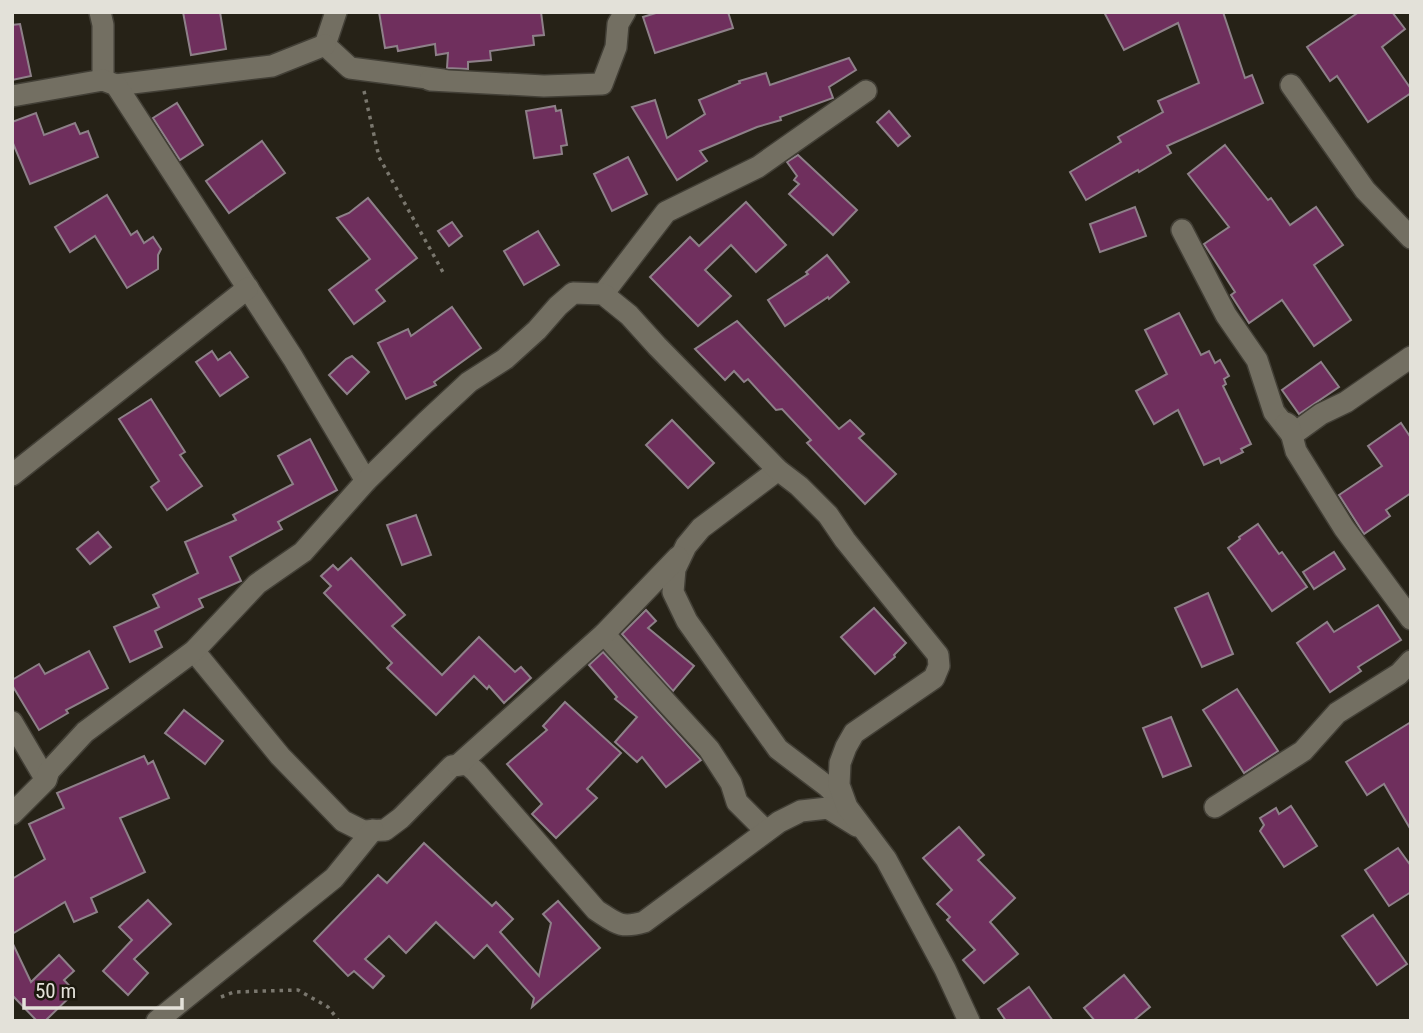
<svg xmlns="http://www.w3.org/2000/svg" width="1423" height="1033" font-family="'Roboto Condensed',sans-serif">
	<rect width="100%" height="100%" fill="#262217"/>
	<g fill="#6f2f5d" stroke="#8e8089" stroke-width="2">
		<path d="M183 12H220L226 49 191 55Z"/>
		<path d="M379 12H541L544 35 533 36 534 45 490 51 491 60 468 62V69L447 68 448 53 436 55 435 44 398 51 397 46 385 48Z"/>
		<path d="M659 12H728L733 28 655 53 643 17Z"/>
		<path d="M1104 12H1223L1245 78 1252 75 1263 103 1167 146 1171 153 1139 172 1138 170 1086 200 1070 172 1121 142 1118 137 1163 112 1158 101 1199 83 1178 23 1124 50Z"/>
		<path d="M1359 12H1392L1405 29 1382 47 1411 89V93L1368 122 1337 76 1330 81 1307 47Z"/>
		<path d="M20 24 31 76 12 80V25Z"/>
		<path d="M849 58 856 70 829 87 833 98 780 117 781 120 757 127 700 151 707 161 677 180 632 107 655 100 667 138 705 114 699 100 740 83 739 81 766 73 770 85Z"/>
		<path d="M177 103 203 145 180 160 153 118Z"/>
		<path d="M555 106 556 111 561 110 567 145 561 146 562 154 534 158 526 111Z"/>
		<path d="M889 111 910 136 898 146 877 122Z"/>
		<path d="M36 113 44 135 75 123 80 134 88 131 98 157 30 184 12 141V122Z"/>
		<path d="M262 141 285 173 229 213 206 181Z"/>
		<path d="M1225 145 1268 200 1271 198 1290 225 1316 207 1343 245 1314 265 1351 320 1314 346 1282 300 1249 323 1231 295 1235 292 1204 244 1229 227 1188 174Z"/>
		<path d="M798 155 857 210 833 235 789 194 799 184 794 180 797 176 787 162Z"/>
		<path d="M628 157 647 194 612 211 594 174Z"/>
		<path d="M107 195 131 235 137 231 144 243 153 237 161 249 158 255V269L127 288 95 236 70 252 55 227Z"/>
		<path d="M368 198 417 258 376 290 385 301 354 324 329 290 370 259 337 218 349 213Z"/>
		<path d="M746 202 786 245 756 272 731 245 705 270 731 296 698 326 650 277 690 237 699 246Z"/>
		<path d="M1135 207 1146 236 1100 252 1090 224Z"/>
		<path d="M452 222 462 236 449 246 438 231Z"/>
		<path d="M538 231 559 265 524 285 504 251Z"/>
		<path d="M827 255 849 282 829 299 828 297 785 326 768 300 808 274 806 272Z"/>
		<path d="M452 307 481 348 434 382 436 385 406 399 378 343 408 329 411 336Z"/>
		<path d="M1179 313 1201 355 1209 351 1215 363 1220 360 1229 376 1224 379 1226 384 1223 386 1251 444 1241 449 1243 452 1221 463 1219 458 1204 465 1178 410 1154 424 1136 391 1167 374 1145 330Z"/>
		<path d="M737 321 839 429 850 420 864 434 859 438 896 474 865 504 807 443 811 440 782 409 776 410 748 379 744 382 734 371 725 380 695 349Z"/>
		<path d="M212 351 218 360 230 352 248 377 220 396 196 362Z"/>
		<path d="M352 356 369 372 347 394 329 375 346 359Z"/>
		<path d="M1321 362 1339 387 1299 414 1282 390Z"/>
		<path d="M151 399 185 452 180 455 202 486 167 510 151 487 159 481 119 419Z"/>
		<path d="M672 420 714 463 688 488 646 445Z"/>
		<path d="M1401 423 1411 438V493L1386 510 1390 516 1364 534 1339 495 1382 466 1368 446Z"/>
		<path d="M310 439 337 490 278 522 282 529 230 557 241 581 199 599 203 607 155 631 162 647 130 662 114 627 159 607 153 595 198 573 185 542 236 520 233 515 293 484 278 456Z"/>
		<path d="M416 515 431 555 402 565 387 525Z"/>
		<path d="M1258 524 1279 554 1282 552 1307 587 1272 611 1228 548 1240 539 1239 537Z"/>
		<path d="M98 532 111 547 90 564 77 549Z"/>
		<path d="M1334 552 1345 569 1314 589 1303 572Z"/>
		<path d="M351 558 405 615 392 626 442 675 479 637 515 672 521 667 531 678 504 703 489 686 487 689 474 676 436 715 387 668 392 663 324 593 331 586 321 576 333 565 338 570Z"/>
		<path d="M1208 593 1233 654 1202 667 1175 608Z"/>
		<path d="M1378 605 1401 640 1358 667 1361 671 1330 692 1297 643 1327 622 1334 632Z"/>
		<path d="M874 608 906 643 894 655 895 657 875 674 841 637Z"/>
		<path d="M646 610 656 621 648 628 694 666 673 691 622 634Z"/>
		<path d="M89 651 108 688 66 710 68 713 39 730 12 685V680L39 664 45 674Z"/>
		<path d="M603 652 701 760 666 787 642 757 637 762 615 742 637 717 615 699 617 697 589 665Z"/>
		<path d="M1237 689 1278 751 1244 773 1203 710Z"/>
		<path d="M565 702 621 753 587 789 597 798 556 838 532 814 542 804 507 764 547 730 543 726Z"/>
		<path d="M184 710 223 741 205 764 165 733Z"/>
		<path d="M1171 717 1191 766 1163 777 1143 728Z"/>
		<path d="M1411 722V830L1384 784 1367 795 1346 762Z"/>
		<path d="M144 756 148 764 153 761 169 798 120 818 145 872 91 898 97 912 74 922 65 902 12 934V879L45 859 29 824 64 808 57 793Z"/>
		<path d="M1291 806 1317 846 1284 867 1260 831 1264 825 1260 818 1276 808 1279 814Z"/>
		<path d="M959 827 984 855 978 860 1015 898 990 922 1018 954 984 983 963 960 975 950 947 920 950 917 937 904 952 890 923 858Z"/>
		<path d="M424 843 492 906 496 902 513 919 500 932 539 976 551 923 543 914 558 901 600 948 532 1007 534 998 487 945 474 958 436 922 406 953 389 936 365 959 384 976 373 988 354 971 348 976 314 941 378 875 387 883Z"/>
		<path d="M1398 848 1411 866V892L1389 906 1365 870Z"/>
		<path d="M148 900 171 924 134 959 148 973 128 995 103 971 132 940 119 927Z"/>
		<path d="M1373 915 1407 964 1377 985 1342 936Z"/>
		<path d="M12 942 31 982 59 955 74 971 64 980 75 992 45 1021H37L12 995Z"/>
		<path d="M1124 975 1150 1007 1133 1021H1095L1084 1008Z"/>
		<path d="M1029 987 1053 1021H1006L998 1009Z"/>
	</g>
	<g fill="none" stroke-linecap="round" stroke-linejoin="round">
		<defs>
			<g id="minor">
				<path d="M100 12 103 25V80"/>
				<path d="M336 12 325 45 350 68 443 80"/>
				<path d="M430 80 544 86 602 84 616 47 618 24 625 12"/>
				<path d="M116 85 272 66 325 45"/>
				<path d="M1291 85 1365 190 1411 238"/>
				<path d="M12 96 103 80 116 85 293 358 366 481"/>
				<path d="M1182 230 1226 315 1257 360 1274 412 1292 435 1321 414 1346 402 1411 357"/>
				<path d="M603 294 666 212 758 167 866 91"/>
				<path d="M1286 423 1289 425 1296 451 1344 528 1411 619"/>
				<path d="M778 470 701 528 686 546 675 569 673 592 687 621 778 749 828 787 844 803"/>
				<path d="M12 475 248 288"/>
				<path d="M604 634 709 749 731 783 737 802 766 831"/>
				<path d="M194 651 280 756 343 821 363 831 385 830 401 818 452 766 467 764 476 772 596 910C616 923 620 929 644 922L779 822 801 811 828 808 857 826"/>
				<path d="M12 722 46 780"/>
				<path d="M458 765 604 634 678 557"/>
				<path d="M1215 807 1303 751 1337 713 1399 674 1411 661"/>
				<path d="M12 814 46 780 49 771 85 732 194 651 257 584 303 552 366 481 426 422 469 382 505 359 537 330 558 306 573 293 603 294 629 315 657 346 778 470 799 486 828 515 845 540 938 655 939 666 934 678 854 733 846 747 840 763 839 785 847 807 886 859 945 969 969 1021"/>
				<path d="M157 1021 334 878 373 830"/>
			</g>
		</defs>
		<use href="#minor" stroke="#423f36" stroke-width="24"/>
		<g stroke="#7a776e" stroke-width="3.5" stroke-dasharray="3.5 5" stroke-linecap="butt">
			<path d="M364 91 379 157 444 274"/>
			<path d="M221 997 234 992 298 990 328 1007 339 1021"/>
		</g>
		<use href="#minor" stroke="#736f62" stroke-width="21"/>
	</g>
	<rect width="1423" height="1033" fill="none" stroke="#e3e1d9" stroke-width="28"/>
	<path d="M24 998v10h158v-10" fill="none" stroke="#e3e1d9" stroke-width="3.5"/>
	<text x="35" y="998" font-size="21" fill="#e3e1d9" stroke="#1c190e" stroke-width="5" paint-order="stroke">50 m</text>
</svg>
